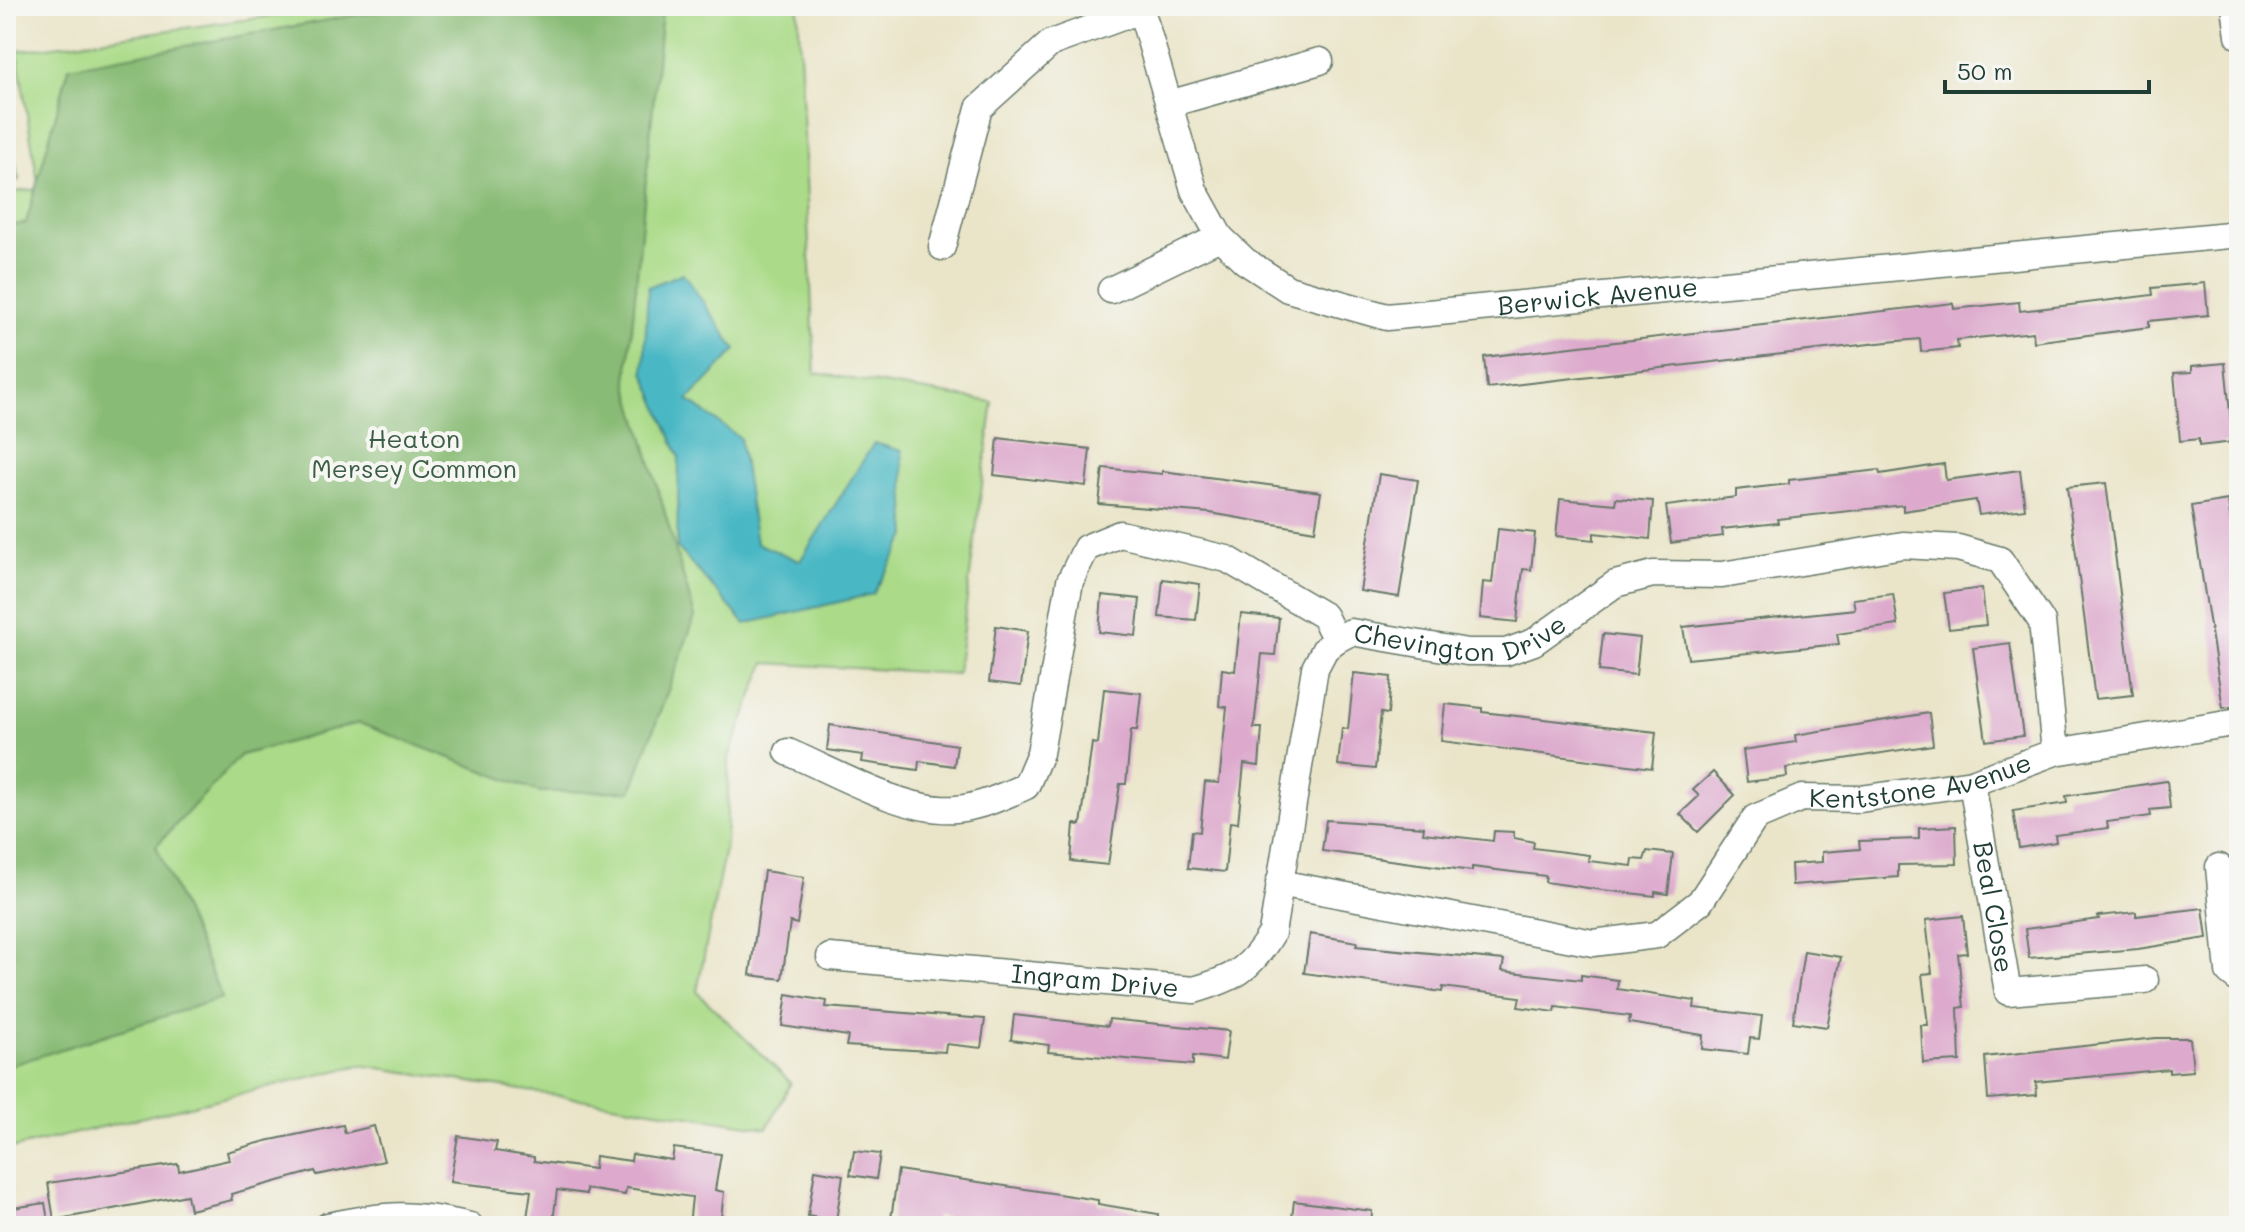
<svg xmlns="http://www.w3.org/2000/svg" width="2245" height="1232" font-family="Mali,sans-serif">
	<rect width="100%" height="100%" fill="#f6f6f2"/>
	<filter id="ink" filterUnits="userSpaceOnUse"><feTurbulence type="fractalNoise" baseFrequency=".0125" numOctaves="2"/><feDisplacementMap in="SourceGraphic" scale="16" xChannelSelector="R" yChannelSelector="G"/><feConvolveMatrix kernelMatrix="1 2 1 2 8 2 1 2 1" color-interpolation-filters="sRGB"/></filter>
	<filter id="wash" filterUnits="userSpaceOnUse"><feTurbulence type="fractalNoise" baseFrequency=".006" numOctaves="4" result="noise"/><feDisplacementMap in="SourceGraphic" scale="32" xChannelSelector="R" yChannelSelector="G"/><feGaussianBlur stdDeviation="1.8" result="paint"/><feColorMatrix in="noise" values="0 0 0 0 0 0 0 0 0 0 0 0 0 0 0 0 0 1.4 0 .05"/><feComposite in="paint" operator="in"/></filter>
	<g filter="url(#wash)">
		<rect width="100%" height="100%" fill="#eae5c9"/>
		<g fill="#abdb89" stroke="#658c5e" stroke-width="2">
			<path d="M346 6H798L815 373 993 402 957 674 765 663 729 757 726 843 697 992 791 1083 767 1128 360 1065 6 1150V193L39 189 17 51Z"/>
			<path d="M6 118 19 180 6 182Z"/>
		</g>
		<path fill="#88bb75" stroke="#547c54" stroke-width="2" d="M405 6H639L662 11 627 381 695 617 631 791 539 792 359 723 241 755 156 846 222 998 6 1067V226L26 223 69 67Z"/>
		<path fill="#4ab8c4" stroke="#347a7c" stroke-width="2" d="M683 273 736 350 688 400 740 438 756 543 800 561 874 443 902 451 907 536 873 594 745 624 677 547 679 456 644 372 648 287Z"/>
		<g id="blocks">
			<g fill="#ddaacd">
				<path d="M2205 283 2208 315 2149 321V327L2034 342 2033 332 1996 336 1957 340 1958 348 1921 352 1920 339 1887 342 1487 388 1484 357 1953 303 1954 309 2019 302 2020 311 2153 295 2152 288Z"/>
				<path d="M2225 363 2233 442 2199 446V439L2180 441 2174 373 2192 372V366Z"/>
				<path d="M998 438 1090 449 1086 486 994 475Z"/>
				<path d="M1944 464 1946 480 2020 470 2025 509 1979 515 1976 500 1903 511V505L1777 519 1778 523 1722 529 1723 536 1671 543 1666 506 1736 497V490L1789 484V480L1879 470 1880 474Z"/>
				<path d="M1103 468 1162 474V471L1321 492 1315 531 1210 513 1099 504Z"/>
				<path d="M1379 474 1418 480 1399 597 1360 591Z"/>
				<path d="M2106 483 2133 695 2095 699 2067 487Z"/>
				<path d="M1616 498 1653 501 1650 539 1594 533V540L1556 536 1560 499 1615 504Z"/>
				<path d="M2228 500 2235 557 2239 556V706L2223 708 2191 506Z"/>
				<path d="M1498 529 1535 533 1531 570 1523 569 1517 622 1480 618 1483 582 1492 583Z"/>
				<path d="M1163 579 1200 584 1196 620 1159 617Z"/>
				<path d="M1982 588 1986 625 1949 629 1944 593Z"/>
				<path d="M1893 594 1898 625 1837 634 1839 644 1688 659 1683 627 1855 609 1853 599Z"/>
				<path d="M1102 595 1140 599 1136 636 1099 632Z"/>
				<path d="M1241 614 1279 618 1275 655 1262 654 1254 728H1262L1259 766 1244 764 1238 823 1230 822 1225 872 1188 868 1192 831 1200 832 1205 782 1219 783 1227 707 1219 706 1222 669 1235 671Z"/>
				<path d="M996 626 1028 631 1021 686 989 682Z"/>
				<path d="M1603 634 1640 638 1636 675 1599 671Z"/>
				<path d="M2010 643 2023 736 1986 741 1973 648Z"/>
				<path d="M1354 673 1391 677 1388 714 1381 713 1375 769 1338 765 1342 728 1348 729Z"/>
				<path d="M1104 689 1141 693 1137 730H1131L1126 784H1120L1108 865 1071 861 1074 824 1081 825 1092 743 1098 744Z"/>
				<path d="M1445 704 1482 708V712L1656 732 1652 768 1441 741Z"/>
				<path d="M1929 713 1933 745 1786 768 1787 777 1747 782 1743 750 1796 742 1795 735Z"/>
				<path d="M830 725 957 745 954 766 919 761 918 770 862 762 863 755 827 750Z"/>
				<path d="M1713 772 1735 795 1698 832 1680 814 1699 796 1693 790Z"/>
				<path d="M2167 781 2170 808 2150 810 2151 816 2107 822 2108 828 2055 835 2056 842 2019 848 2013 811 2067 803 2066 796Z"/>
				<path d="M1326 820 1424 827 1423 833 1493 841 1494 831 1514 832V838L1534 842 1533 848 1589 855 1588 861 1632 866 1633 859 1644 860 1647 851 1673 854 1668 894 1655 892V896L1602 890 1545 882 1546 876 1472 867V871L1322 851Z"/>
				<path d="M1956 826 1957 864 1898 865V877L1792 885 1791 864 1822 862V852L1860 849 1859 841 1919 839V828Z"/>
				<path d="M764 871 804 877 797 924 790 922 782 979 750 975Z"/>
				<path d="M2203 908 2207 938 2138 949 2029 958 2025 929 2099 919 2098 916 2136 912V916Z"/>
				<path d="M1963 916 1967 953 1958 954 1964 1007 1958 1008 1960 1061 1923 1063 1921 1025H1928L1922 974 1932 973 1926 920Z"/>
				<path d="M1310 934 1357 942 1356 946 1504 960 1502 971 1581 980V975L1618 980 1617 989 1695 1001 1694 1008 1762 1016 1759 1039 1750 1038 1748 1054 1702 1049 1703 1035 1629 1023 1630 1016 1556 1007 1555 1012 1518 1007 1520 997 1443 987 1442 992 1304 973Z"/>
				<path d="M1804 951 1841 957 1827 1027 1793 1022Z"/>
				<path d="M787 994 827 1001 826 1007 985 1019 981 1048 946 1044 945 1052 846 1046 848 1036 782 1026Z"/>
				<path d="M1014 1015 1108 1026 1109 1019 1229 1031 1225 1060 1193 1056V1065L1048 1052 1049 1045 1011 1040Z"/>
				<path d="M2156 1038H2190L2193 1071 2169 1073V1069L2036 1082 2037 1095 1988 1099 1985 1057Z"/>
				<path d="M343 1125 345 1133 374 1126 384 1161 317 1175 315 1171 231 1194 232 1200 190 1210 187 1195 54 1220 48 1183 178 1164 179 1171 229 1160 227 1152 266 1141Z"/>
				<path d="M458 1136 497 1142 495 1151 534 1157V1161L594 1169 595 1156 631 1161 632 1154 672 1160 674 1148 721 1154 715 1190 724 1192 720 1226H689L692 1197 626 1188 625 1195 586 1189V1194L557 1190 553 1222 527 1218 531 1191 450 1182Z"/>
				<path d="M854 1151 880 1154 876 1179 850 1175Z"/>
				<path d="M815 1170 843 1175 836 1221 808 1216Z"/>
				<path d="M898 1170 1098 1200V1204L1158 1214 1157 1226H1006L936 1216 935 1226H890Z"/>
				<path d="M1294 1201 1372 1211 1371 1226H1291Z"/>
				<path d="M45 1203 49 1226H6V1209Z"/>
			</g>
		</g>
	</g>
	<g filter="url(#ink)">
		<use href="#blocks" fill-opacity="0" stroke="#667868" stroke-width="2"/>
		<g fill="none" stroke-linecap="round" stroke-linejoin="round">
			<defs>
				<g id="minor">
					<path id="s1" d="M1140 6 1194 190 1220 237 1245 261 1288 289 1387 317 2239 234"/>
					<path d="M2235 6 2239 36"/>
					<path d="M1169 104 1320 61"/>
					<path d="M942 247 979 108 1051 43 1141 10"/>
					<path d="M1111 290 1220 237"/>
					<path id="s2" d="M788 752C835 772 904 813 956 809 980 807 1004 796 1026 786L1040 753 1070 581 1086 548 1120 534 1227 559 1324 616 1336 640 1351 632 1467 652H1506L1534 642 1615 584 1653 574 1722 575 1903 545 1958 548 2000 560 2042 622 2055 752"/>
					<path id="s3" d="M1972 783 2008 992 2145 980"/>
					<path d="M2219 867 2229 972 2239 980"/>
					<path id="s4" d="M1279 883 1593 943 1657 935 1700 902 1755 818 1802 798 1860 799 1972 783 2055 752 2239 722"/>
					<path id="s5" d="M830 957 1194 990C1235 978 1250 970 1272 933L1315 668 1325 649 1336 640"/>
					<path d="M328 1226C387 1214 411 1212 470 1226"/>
				</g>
			</defs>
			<use href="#minor" stroke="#667868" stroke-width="29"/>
			<use href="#minor" stroke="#fff" stroke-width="26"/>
		</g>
	</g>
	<g text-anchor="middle" stroke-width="8" stroke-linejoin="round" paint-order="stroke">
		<g font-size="26" fill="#1f3d34" stroke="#f6f6f2">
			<text dy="9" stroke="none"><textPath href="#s1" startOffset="646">Berwick Avenue</textPath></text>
			<text dy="9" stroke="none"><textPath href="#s2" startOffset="916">Chevington Drive</textPath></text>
			<text dy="9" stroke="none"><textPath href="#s4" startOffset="710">Kentstone Avenue</textPath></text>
			<text dy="9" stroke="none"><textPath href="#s3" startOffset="126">Beal Close</textPath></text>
			<text dy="9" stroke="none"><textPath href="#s5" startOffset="266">Ingram Drive</textPath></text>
		</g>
		<g font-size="26" fill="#3b5d45" stroke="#f6f6f2">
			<text x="414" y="448">Heaton<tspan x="414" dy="30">Mersey Common</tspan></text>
		</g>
	</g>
	<rect width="2245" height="1232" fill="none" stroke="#f6f6f2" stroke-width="32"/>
	<path d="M1945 80v12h204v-12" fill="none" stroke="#1f3d34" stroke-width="4"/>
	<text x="1957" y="80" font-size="24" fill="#1f3d34" stroke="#f6f6f2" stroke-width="6" paint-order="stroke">50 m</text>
</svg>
